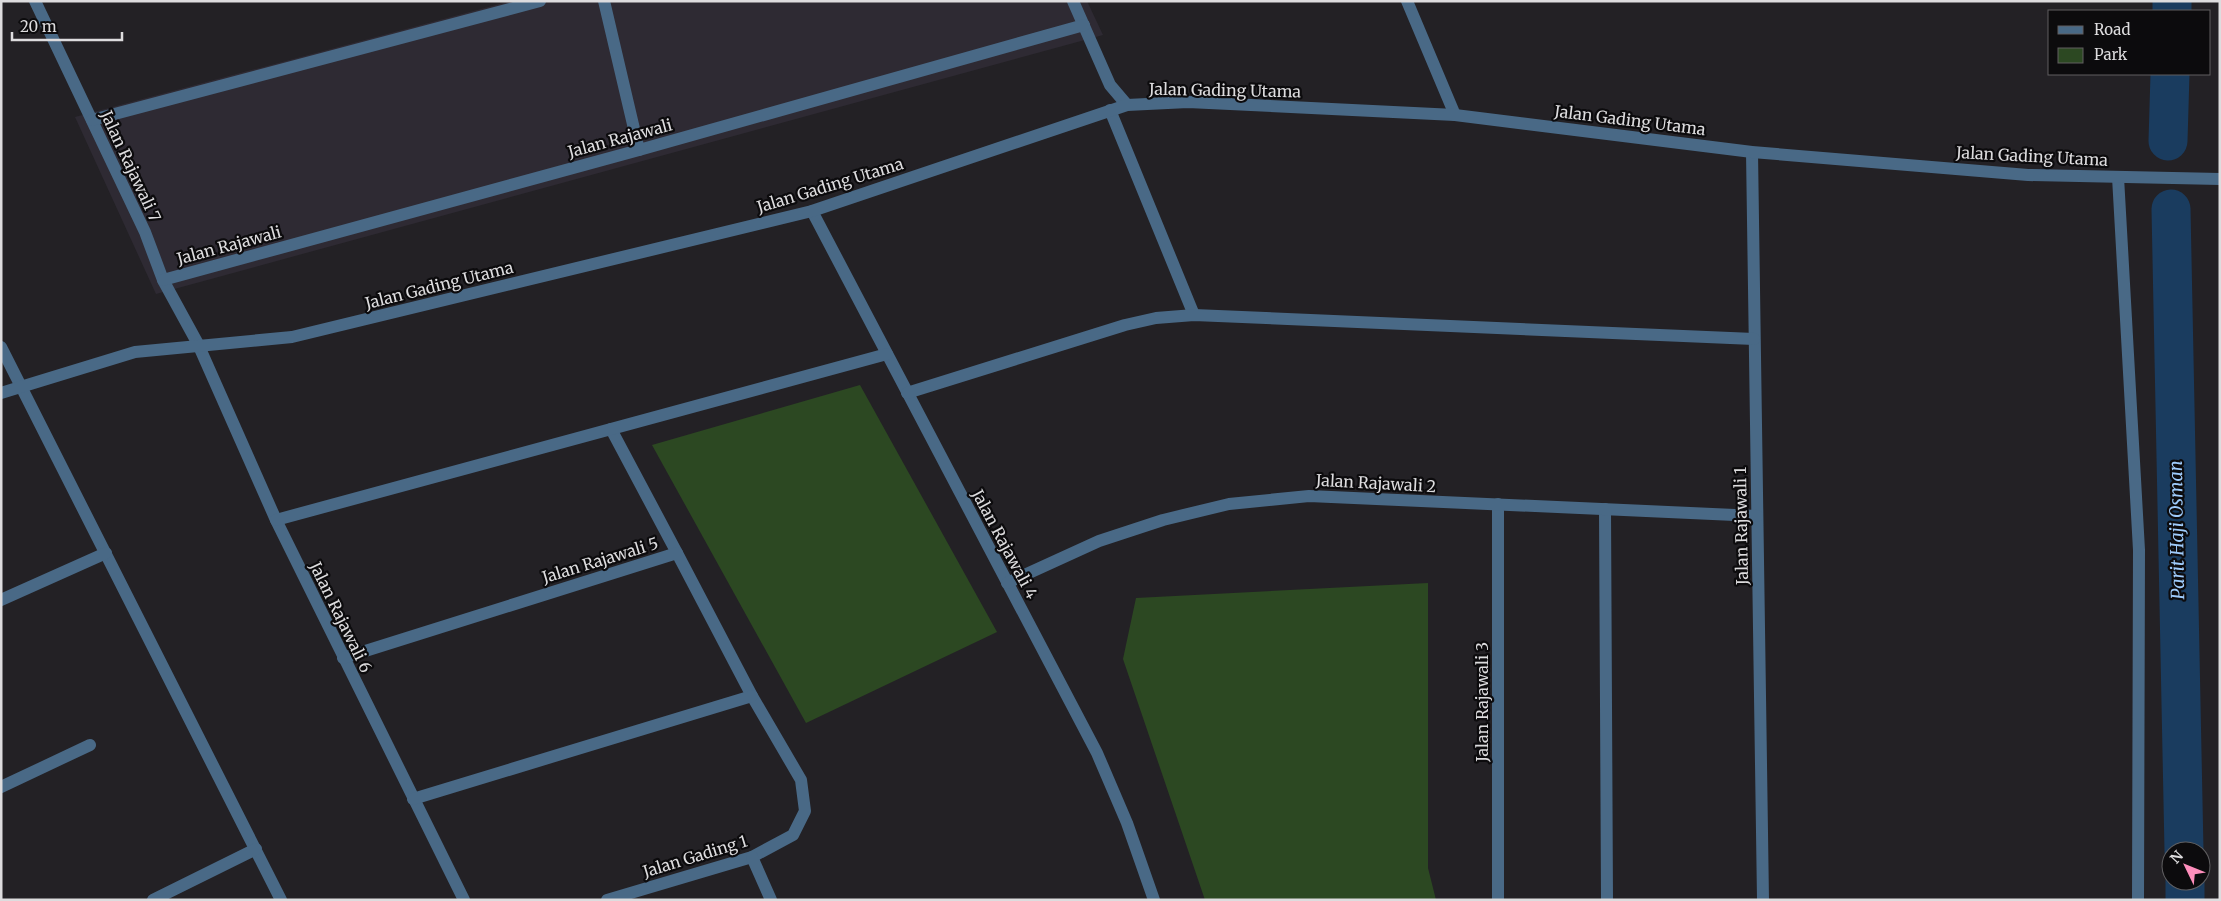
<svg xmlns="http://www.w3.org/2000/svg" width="2221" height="901" font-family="Merriweather,serif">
	<rect width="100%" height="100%" fill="#232125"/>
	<path fill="#2e2a33" d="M511 1H1087L1103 35 156 294 75 117Z"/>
	<g fill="#2c4822">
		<path d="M860 385 997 632 806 723 652 445Z"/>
		<path d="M1428 583V868L1436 900H1205L1123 659 1136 598Z"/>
	</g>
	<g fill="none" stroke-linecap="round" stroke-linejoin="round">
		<g stroke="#1a3c5f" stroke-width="39">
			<path d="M2172 11V1"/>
			<path d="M2168 141 2170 74"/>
			<path d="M2171 209 2184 851"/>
			<path d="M2185 881V900"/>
		</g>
		<g stroke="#496986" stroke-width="12">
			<path d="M35 1 145 232 163 280 198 344 276 520 464 900"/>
			<path d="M604 1 639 150"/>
			<path d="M1073 1 1110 85 1127 105"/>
			<path d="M1407 1 1455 115"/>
			<path d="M1110 110 1194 315"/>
			<path d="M92 120 540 1"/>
			<path d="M1752 152 1763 900"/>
			<path d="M2118 177 2139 550 2138 900"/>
			<path d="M812 211 1097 753 1127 823 1154 900"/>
			<path d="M163 280 639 150 1084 25"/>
			<path d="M1 347 281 900"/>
			<path d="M1 393 135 352 292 337 812 211 1127 105 1188 102 1455 115 1752 152 2028 175 2220 179"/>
			<path d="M907 393 1125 325 1156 318 1194 315 1754 339"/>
			<path d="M611 429 677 553"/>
			<path d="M1498 504V900"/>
			<path d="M1605 509 1607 900"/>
			<path d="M276 520 887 354"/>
			<path d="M1007 583 1099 541 1163 520 1229 504 1309 496 1757 516"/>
			<path d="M1 600 106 553"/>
			<path d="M343 658 677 553 752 696 801 780 805 811 793 835 752 857 607 900"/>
			<path d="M1 787 90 745"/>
			<path d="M413 799 752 696"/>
			<path d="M752 857 771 900"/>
			<path d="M153 900 256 849"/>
		</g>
	</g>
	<g text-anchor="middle" stroke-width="4.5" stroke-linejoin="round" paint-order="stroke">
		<g font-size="16" fill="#dddcde" stroke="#0c0b0d">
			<text transform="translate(1225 90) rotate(1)" y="6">Jalan Gading Utama</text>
			<text transform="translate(1630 120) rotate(7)" y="6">Jalan Gading Utama</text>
			<text transform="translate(620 138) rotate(-15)" y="6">Jalan Rajawali</text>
			<text transform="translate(2032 156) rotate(3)" y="6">Jalan Gading Utama</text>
			<text transform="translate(131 166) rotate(65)" y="6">Jalan Rajawali 7</text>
			<text transform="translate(830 185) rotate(-17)" y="6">Jalan Gading Utama</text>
			<text transform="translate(229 245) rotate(-15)" y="6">Jalan Rajawali</text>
			<text transform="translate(439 285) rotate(-14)" y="6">Jalan Gading Utama</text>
			<text transform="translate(1376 483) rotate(3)" y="6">Jalan Rajawali 2</text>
			<text transform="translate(1741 526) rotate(-91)" y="6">Jalan Rajawali 1</text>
			<text transform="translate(1005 544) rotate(62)" y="6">Jalan Rajawali 4</text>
			<text transform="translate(600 560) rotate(-17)" y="6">Jalan Rajawali 5</text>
			<text transform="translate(341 617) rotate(64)" y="6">Jalan Rajawali 6</text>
			<text transform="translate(1482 702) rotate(-90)" y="6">Jalan Rajawali 3</text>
			<text transform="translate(695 856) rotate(-17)" y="6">Jalan Gading 1</text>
		</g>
		<g font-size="18" font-style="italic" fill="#9fcbfb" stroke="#0c0b0d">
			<text transform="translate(2177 530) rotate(-91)" y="6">Parit Haji Osman</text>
		</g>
	</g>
	<rect width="2221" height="901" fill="none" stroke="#dddcde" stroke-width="5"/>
	<rect x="2048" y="10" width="162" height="65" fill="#0c0b0d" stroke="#605f61"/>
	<rect x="2058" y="26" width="25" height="8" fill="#496986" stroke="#605f61"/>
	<text x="2094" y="35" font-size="15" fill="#dddcde">Road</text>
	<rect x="2058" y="48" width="25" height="15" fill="#2c4822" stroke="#605f61"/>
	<text x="2094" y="60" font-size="15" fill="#dddcde">Park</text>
	<g transform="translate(2186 866) rotate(313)"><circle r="24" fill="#0c0b0d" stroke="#605f61"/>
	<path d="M0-4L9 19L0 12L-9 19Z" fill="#fe8ebc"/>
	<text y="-8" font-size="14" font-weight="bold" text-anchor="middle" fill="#dddcde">N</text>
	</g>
	<path d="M12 32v8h110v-8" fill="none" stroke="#dddcde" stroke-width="2.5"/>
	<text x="20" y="32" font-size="15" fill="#dddcde" stroke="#0c0b0d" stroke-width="4" paint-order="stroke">20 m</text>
</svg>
